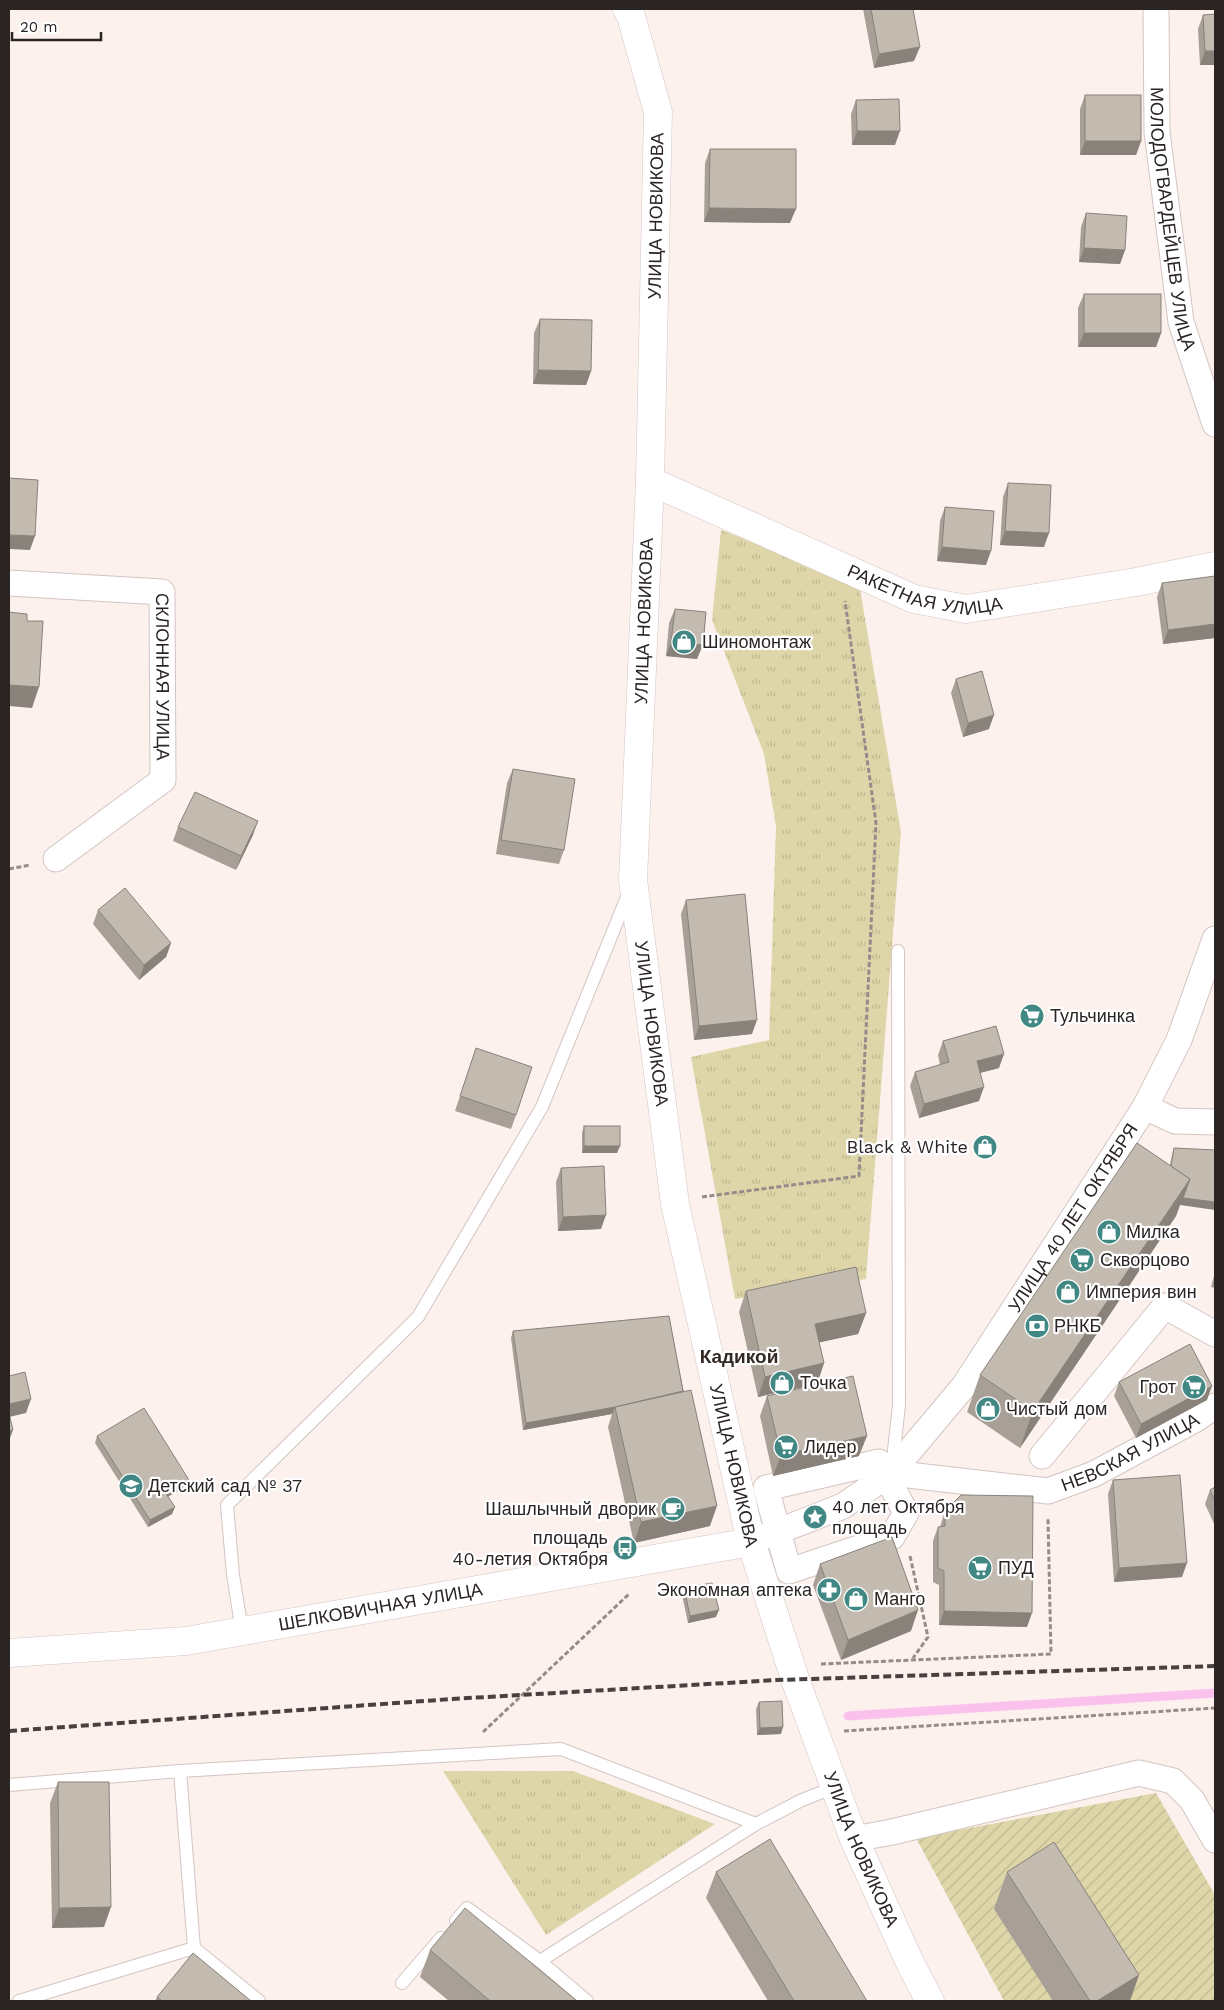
<svg xmlns="http://www.w3.org/2000/svg" width="1224" height="2010" font-family="'Work Sans',sans-serif">
	<defs>
		<pattern id="park-tufts" width="24" height="20" patternUnits="userSpaceOnUse" patternTransform="scale(1.25)"><rect width="24" height="20" fill="#ded6a9"/><path d="M3 7l-1-3M5 7V3M7 7l1-3M15 17l-1-3M17 17v-4M19 17l1-3" fill="none" stroke="#bfb891"/></pattern>
		<pattern id="garden-furrows" width="10" height="10" patternUnits="userSpaceOnUse" patternTransform="scale(1.25)"><rect width="10" height="10" fill="#ded6a9"/><path d="M-1 1l2-2M0 10L10 0M9 11l2-2" fill="none" stroke="#bfb891"/></pattern>
	</defs>
	<rect width="100%" height="100%" fill="#fdf1ee"/>
	<g fill="url(#park-tufts)">
		<path d="M721 530 859 583 901 832 866 1279 735 1299 691 1057 769 1040 776 826 764 754 712 620Z"/>
		<path d="M443 1771H573L715 1824 546 1935Z"/>
	</g>
	<path fill="url(#garden-furrows)" d="M1156 1793 1215 1895V2001H1004L916 1838Z"/>
	<g fill="none" stroke-linecap="round" stroke-linejoin="round">
		<path stroke="#fbc1ed" stroke-width="9" d="M848 1716 1215 1693"/>
		<defs>
			<g id="lane">
				<path d="M892 1468 899 1405 898 951"/>
				<path d="M242 1631 233 1575 227 1505 418 1317 542 1107 629 892"/>
				<path d="M180 1771 194 1948 259 2001"/>
				<path d="M9 1785 180 1771 561 1749 756 1824"/>
				<path d="M456 1921 467 1908 540 1961 587 2001"/>
				<path d="M540 1961 756 1824 802 1800 835 1787"/>
				<path d="M402 1983 441 1938"/>
				<path d="M19 2001 194 1948"/>
			</g>
			<g id="street">
				<path id="s1" d="M1156 9 1157 132 1181 322 1215 424"/>
				<path id="s2" d="M9 583 162 592 163 780 56 859"/>
				<path d="M1145 1107 1175 1121 1215 1122"/>
				<path d="M1042 1456 1165 1306 1215 1334"/>
				<path d="M879 1462 906 1513 892 1537 789 1571 766 1488Z"/>
				<path id="s3" d="M891 1473 1048 1491 1094 1474 1196 1419 1215 1406"/>
				<path id="s4" d="M751 1542 843 1506 891 1473 964 1386 1145 1107 1179 1040 1215 939"/>
				<path d="M854 1839 892 1832 1139 1773 1173 1781 1192 1800 1215 1840"/>
			</g>
			<g id="secondary">
				<path id="s5" d="M627 9 631 16 658 112 650 481 633 880 675 1204 751 1542 795 1679 854 1839 911 1965 930 2001"/>
				<path id="s6" d="M650 481 914 599 966 609 1136 582 1215 566"/>
				<path id="s7" d="M9 1653 186 1641 751 1542"/>
			</g>
		</defs>
		<use href="#lane" stroke="#d3c5c1" stroke-width="14"/>
		<use href="#street" stroke="#d3c5c1" stroke-width="27"/>
		<use href="#secondary" stroke="#d3c5c1" stroke-width="29"/>
		<g stroke="#958c8a" stroke-width="3" stroke-dasharray="5 2.5" stroke-linecap="butt">
			<path d="M9 869 30 865"/>
			<path d="M702 1197 859 1176 876 823 845 601"/>
			<path d="M910 1556 928 1637 913 1658"/>
			<path d="M821 1664 1051 1654 1048 1519"/>
			<path d="M844 1731 1215 1708"/>
			<path d="M483 1732 629 1594"/>
		</g>
		<use href="#lane" stroke="#fff" stroke-width="12"/>
		<use href="#street" stroke="#fff" stroke-width="25"/>
		<use href="#secondary" stroke="#fff" stroke-width="28"/>
		<path stroke="#484140" stroke-width="4" stroke-dasharray="8 4" stroke-linecap="butt" d="M9 1731 452 1699 777 1680 1215 1666"/>
	</g>
	<g fill="#a8a097">
		<path d="M863 9H913L914 61 874 68Z"/>
		<path d="M1203 15 1215 65H1200L1198 29Z"/>
		<path d="M1085 95 1141 141 1136 155H1080V109Z"/>
		<path d="M856 100 895 145H852L851 114Z"/>
		<path d="M710 149 790 223 704 222 705 163Z"/>
		<path d="M1086 213 1125 250 1120 264 1079 262 1081 227Z"/>
		<path d="M1084 294 1161 333 1156 347H1078V308Z"/>
		<path d="M540 319 591 371 586 385 533 384 534 333Z"/>
		<path d="M1008 483 1044 547 1000 545 1003 497Z"/>
		<path d="M945 507 986 565 937 561 940 521Z"/>
		<path d="M1215 579V638L1163 644 1157 597 1162 583Z"/>
		<path d="M675 609 697 659 666 656 669 623Z"/>
		<path d="M956 679 989 729 963 737 951 693Z"/>
		<path d="M513 769 564 850 559 864 496 854 507 783Z"/>
		<path d="M178 827 253 835 236 870 173 841Z"/>
		<path d="M686 900 752 1034 694 1040 681 914Z"/>
		<path d="M98 910 171 943 166 957 139 980 93 924Z"/>
		<path d="M943 1041 999 1068 980 1073 979 1101 919 1118 910 1086 915 1072 940 1065 938 1055Z"/>
		<path d="M476 1048 516 1115 511 1129 455 1111Z"/>
		<path d="M584 1126 617 1153H582V1133Z"/>
		<path d="M1174 1148 1180 1205 1176 1216 1020 1448 967 1412 980 1375 1170 1165 1172 1155Z"/>
		<path d="M561 1168 601 1229 558 1231 556 1182Z"/>
		<path d="M1215 1272V1288L1211 1287Z"/>
		<path d="M746 1291 866 1313 858 1334 819 1342 824 1363 817 1384 758 1397 739 1312Z"/>
		<path d="M669 1316 710 1526 634 1543 608 1427 612 1414 523 1430 511 1338 513 1331Z"/>
		<path d="M1119 1382 1207 1400 1136 1438 1114 1396Z"/>
		<path d="M767 1396 859 1456 773 1476 760 1416Z"/>
		<path d="M97 1436 189 1480 187 1487 168 1496 172 1514 148 1527 95 1443Z"/>
		<path d="M1113 1480 1182 1577 1114 1582 1108 1494Z"/>
		<path d="M1215 1487V1526L1205 1504 1210 1490Z"/>
		<path d="M945 1511 1027 1627 939 1625V1585L933 1582V1541L938 1527H940Z"/>
		<path d="M820 1564 911 1631 841 1660 813 1585Z"/>
		<path d="M684 1588 716 1617 688 1623 682 1595Z"/>
		<path d="M759 1702 781 1734 757 1735 756 1709Z"/>
		<path d="M58 1782 104 1927 52 1928 50 1803Z"/>
		<path d="M716 1872 867 2001H768L706 1898Z"/>
		<path d="M1007 1872 1130 2001H1053L994 1909Z"/>
		<path d="M430 1950 577 2001H449L420 1977Z"/>
		<path d="M157 1997 251 2001H155Z"/>
	</g>
	<g fill="#88827b">
		<path d="M920 47 914 61 874 68 879 54Z"/>
		<path d="M1205 51H1215V65H1200Z"/>
		<path d="M857 131H900L895 145H852Z"/>
		<path d="M1085 141H1141L1136 155H1080Z"/>
		<path d="M709 208 796 209 790 223 704 222Z"/>
		<path d="M1084 248 1125 250 1120 264 1079 262Z"/>
		<path d="M1084 333H1161L1156 347H1078Z"/>
		<path d="M538 370 591 371 586 385 533 384Z"/>
		<path d="M1005 531 1049 533 1044 547 1000 545Z"/>
		<path d="M9 535 35 536 30 550 9 549Z"/>
		<path d="M942 547 991 551 986 565 937 561Z"/>
		<path d="M1215 624V638L1163 644 1168 630Z"/>
		<path d="M671 642 703 645 697 659 666 656Z"/>
		<path d="M9 685 39 687 32 708 9 706Z"/>
		<path d="M994 715 989 729 963 737 968 723Z"/>
		<path d="M258 821 253 835 236 870 241 856Z"/>
		<path d="M171 943 166 957 139 980 144 965Z"/>
		<path d="M757 1020 752 1034 694 1040 699 1026Z"/>
		<path d="M1004 1054 999 1068 972 1075 977 1061Z"/>
		<path d="M984 1087 979 1101 919 1118 924 1104Z"/>
		<path d="M584 1146H620L617 1153H582Z"/>
		<path d="M1190 1179 1215 1202V1210L1180 1205 1176 1216 1020 1448 1033 1411Z"/>
		<path d="M606 1215 601 1229 558 1231 563 1217Z"/>
		<path d="M866 1313 858 1334 808 1345 815 1324Z"/>
		<path d="M824 1363 817 1384 758 1397 765 1377Z"/>
		<path d="M1212 1386 1207 1400 1136 1438 1141 1424Z"/>
		<path d="M31 1399 26 1413 9 1417V1404Z"/>
		<path d="M615 1407 612 1414 523 1430 526 1423Z"/>
		<path d="M13 1430 9 1441V1431Z"/>
		<path d="M867 1436 859 1456 773 1476 781 1455Z"/>
		<path d="M189 1480 187 1487 163 1499 165 1492Z"/>
		<path d="M717 1506 710 1526 634 1543 641 1522Z"/>
		<path d="M175 1507 172 1514 148 1527 150 1520Z"/>
		<path d="M1187 1563 1182 1577 1114 1582 1119 1568Z"/>
		<path d="M719 1610 716 1617 688 1623 690 1616Z"/>
		<path d="M918 1610 911 1631 841 1660 848 1640Z"/>
		<path d="M944 1611 1032 1613 1027 1627 939 1625Z"/>
		<path d="M783 1727 781 1734 757 1735 760 1728Z"/>
		<path d="M111 1907 104 1927 52 1928 59 1908Z"/>
		<path d="M1139 1975 1130 2001H1097Z"/>
	</g>
	<g fill="#c3bab0" stroke="#88827b">
		<path d="M871 9H913L920 47 879 54Z"/>
		<path d="M1215 14V51H1205L1203 15Z"/>
		<rect x="1085" y="95" width="56" height="46"/>
		<path d="M899 99 900 131H857L856 100Z"/>
		<path d="M710 149H796V209L709 208Z"/>
		<path d="M1086 213 1127 216 1125 250 1084 248Z"/>
		<rect x="1084" y="294" width="77" height="39"/>
		<path d="M540 319 592 320 591 371 538 370Z"/>
		<path d="M9 478 38 480 35 536 9 535Z"/>
		<path d="M1008 483 1051 485 1049 533 1005 531Z"/>
		<path d="M945 507 994 511 991 551 942 547Z"/>
		<path d="M1215 576V624L1168 630 1162 583Z"/>
		<path d="M675 609 706 612 703 645 671 642Z"/>
		<path d="M9 612 27 614V621H43L39 687 9 685Z"/>
		<path d="M982 671 994 715 968 723 956 679Z"/>
		<path d="M513 769 575 779 564 850 501 840Z"/>
		<path d="M195 792 258 821 241 856 178 827Z"/>
		<path d="M125 888 171 943 144 965 98 910Z"/>
		<path d="M745 894 757 1020 699 1026 686 900Z"/>
		<path d="M996 1026 1004 1054 977 1061 984 1087 924 1104 915 1072 949 1062 943 1041Z"/>
		<path d="M476 1048 532 1067 516 1115 460 1096Z"/>
		<rect x="584" y="1126" width="36" height="20"/>
		<path d="M1137 1143 1190 1179 1033 1411 980 1375Z"/>
		<path d="M1174 1148 1215 1150V1202L1183 1198 1190 1179 1171 1166Z"/>
		<path d="M604 1166 606 1215 563 1217 561 1168Z"/>
		<path d="M856 1267 866 1313 815 1324 824 1363 765 1377 746 1291Z"/>
		<path d="M669 1316 683 1391 615 1407 526 1423 513 1331Z"/>
		<path d="M1190 1344 1212 1386 1141 1424 1119 1382Z"/>
		<path d="M25 1372 31 1399 9 1404V1376Z"/>
		<path d="M853 1376 867 1436 781 1455 767 1396Z"/>
		<path d="M691 1390 717 1506 641 1522 615 1407Z"/>
		<path d="M144 1408 189 1480 165 1492 175 1507 150 1520 97 1436Z"/>
		<path d="M9 1413 13 1430 9 1431Z"/>
		<path d="M1180 1475 1187 1563 1119 1568 1113 1480Z"/>
		<path d="M1215 1487V1501L1210 1490Z"/>
		<path d="M961 1495 1033 1496 1032 1613 944 1611V1571L938 1568V1527L945 1526V1511Z"/>
		<path d="M892 1537 918 1610 848 1640 820 1564Z"/>
		<path d="M712 1583 719 1610 690 1616 684 1588Z"/>
		<path d="M782 1701 783 1727 760 1728 759 1702Z"/>
		<path d="M58 1782H109L111 1907 59 1908Z"/>
		<path d="M770 1839 867 2001H794L716 1872Z"/>
		<path d="M1054 1842 1139 1975 1097 2001H1090L1007 1872Z"/>
		<path d="M465 1908 577 2001H490L430 1950Z"/>
		<path d="M193 1953 251 2001H162L157 1997Z"/>
	</g>
	<defs>
		<symbol id="shop-disc" viewBox="-11 -11 22 22"><circle r="9.5" fill="#418885" stroke="#fff"/><path d="M-5-2.5h2.3a2.7 3.5 0 0 1 5.4 0H5L5.5 6h-11ZM-1.5-2.5h3a1.5 2.3 0 0 0-3 0Z" fill="#fff"/></symbol>
		<symbol id="supermarket-disc" viewBox="-11 -11 22 22"><circle r="9.5" fill="#418885" stroke="#fff"/><path d="M-6-5.5h2.5l.6 2H6L4.5 2H-2.5L-4.4-4H-6ZM-1.5 3.2a1.3 1.3 0 1 0 .1 0ZM3 3.2a1.3 1.3 0 1 0 .1 0Z" fill="#fff"/></symbol>
		<symbol id="bank-disc" viewBox="-11 -11 22 22"><circle r="9.5" fill="#418885" stroke="#fff"/><path d="M-6-4H6V4H-6ZM0-2.3a2.3 2.3 0 1 0 0 4.6a2.3 2.3 0 1 0 0-4.6Z" fill="#fff"/></symbol>
		<symbol id="school-disc" viewBox="-11 -11 22 22"><circle r="9.5" fill="#418885" stroke="#fff"/><path d="M0-5L7-2L0 1L-7-2ZM-4 1L0 2.5L4 1V4Q0 6-4 4Z" fill="#fff"/></symbol>
		<symbol id="cafe-disc" viewBox="-11 -11 22 22"><circle r="9.5" fill="#418885" stroke="#fff"/><path d="M-5.5-4.5H6V0H3Q3 3.5 0 3.5H-2.5Q-5.5 3.5-5.5 0ZM3-3.2v2h1.7v-2ZM-6 4.5H4V6H-6Z" fill="#fff"/></symbol>
		<symbol id="sight-disc" viewBox="-11 -11 22 22"><circle r="9.5" fill="#418885" stroke="#fff"/><path d="M0-6L1.8-2.2L6-1.7L2.9 1.2L3.7 5.4L0 3.3L-3.7 5.4L-2.9 1.2L-6-1.7L-1.8-2.2Z" fill="#fff"/></symbol>
		<symbol id="bus-disc" viewBox="-11 -11 22 22"><circle r="9.5" fill="#418885" stroke="#fff"/><path d="M-5-6H5V4H4V6H2V4H-2V6H-4V4H-5ZM-3.5-4V0h7V-4ZM-3.5 1.2v1.5H-2V1.2ZM2 1.2v1.5H3.5V1.2Z" fill="#fff"/></symbol>
		<symbol id="pharmacy-disc" viewBox="-11 -11 22 22"><circle r="9.5" fill="#418885" stroke="#fff"/><path d="M-2-6h4v4h4v4h-4v4h-4v-4h-4v-4h4Z" fill="#fff"/></symbol>
	</defs>
	<g fill-rule="evenodd">
		<use href="#shop-disc" x="670" y="628" width="28" height="28"/>
		<use href="#supermarket-disc" x="1018" y="1002" width="28" height="28"/>
		<use href="#shop-disc" x="971" y="1133" width="28" height="28"/>
		<use href="#shop-disc" x="1095" y="1218" width="28" height="28"/>
		<use href="#supermarket-disc" x="1068" y="1246" width="28" height="28"/>
		<use href="#shop-disc" x="1054" y="1278" width="28" height="28"/>
		<use href="#bank-disc" x="1023" y="1312" width="28" height="28"/>
		<use href="#shop-disc" x="768" y="1369" width="28" height="28"/>
		<use href="#supermarket-disc" x="1180" y="1373" width="28" height="28"/>
		<use href="#shop-disc" x="974" y="1395" width="28" height="28"/>
		<use href="#supermarket-disc" x="772" y="1433" width="28" height="28"/>
		<use href="#school-disc" x="117" y="1472" width="28" height="28"/>
		<use href="#cafe-disc" x="659" y="1495" width="28" height="28"/>
		<use href="#sight-disc" x="801" y="1503" width="28" height="28"/>
		<use href="#bus-disc" x="611" y="1534" width="28" height="28"/>
		<use href="#supermarket-disc" x="966" y="1554" width="28" height="28"/>
		<use href="#pharmacy-disc" x="815" y="1576" width="28" height="28"/>
		<use href="#shop-disc" x="842" y="1585" width="28" height="28"/>
	</g>
	<g text-anchor="middle" stroke-width="4.5" stroke-linejoin="round" paint-order="stroke">
		<g font-size="18" fill="#2a2423" stroke="#fff">
			<text transform="translate(656 216) rotate(-89)" y="6">УЛИЦА НОВИКОВА</text>
			<text dy="6" stroke="none"><textPath href="#s1" startOffset="211">МОЛОДОГВАРДЕЙЦЕВ УЛИЦА</textPath></text>
			<text dy="6" stroke="none"><textPath href="#s6" startOffset="298">РАКЕТНАЯ УЛИЦА</textPath></text>
			<text transform="translate(644 621) rotate(-88)" y="6">УЛИЦА НОВИКОВА</text>
			<text dy="6" stroke="none"><textPath href="#s2" startOffset="238">СКЛОННАЯ УЛИЦА</textPath></text>
			<text dy="6" stroke="none"><textPath href="#s5" startOffset="1021">УЛИЦА НОВИКОВА</textPath></text>
			<text dy="6" stroke="none"><textPath href="#s4" startOffset="471">УЛИЦА 40 ЛЕТ ОКТЯБРЯ</textPath></text>
			<text dy="6" stroke="none"><textPath href="#s3" startOffset="249">НЕВСКАЯ УЛИЦА</textPath></text>
			<text dy="6" stroke="none"><textPath href="#s5" startOffset="1471">УЛИЦА НОВИКОВА</textPath></text>
			<text dy="6" stroke="none"><textPath href="#s7" startOffset="375">ШЕЛКОВИЧНАЯ УЛИЦА</textPath></text>
			<text dy="6" stroke="none"><textPath href="#s5" startOffset="1876">УЛИЦА НОВИКОВА</textPath></text>
		</g>
		<g font-size="18" fill="#2a2423" stroke="#fff" text-anchor="start">
			<text x="702" y="648">Шиномонтаж</text>
			<text x="1050" y="1022">Тульчинка</text>
			<text x="968" y="1153" text-anchor="end">Black &amp; White</text>
			<text x="1126" y="1238">Милка</text>
			<text x="1100" y="1266">Скворцово</text>
			<text x="1086" y="1298">Империя вин</text>
			<text x="1054" y="1332">РНКБ</text>
			<text x="800" y="1389">Точка</text>
			<text x="1176" y="1393" text-anchor="end">Грот</text>
			<text x="1006" y="1415">Чистый дом</text>
			<text x="804" y="1453">Лидер</text>
			<text x="148" y="1492">Детский сад № 37</text>
			<text x="832" y="1513">40 лет Октября<tspan x="832" dy="21">площадь</tspan></text>
			<text x="656" y="1515" text-anchor="end">Шашлычный дворик</text>
			<text x="608" y="1544" text-anchor="end">площадь<tspan x="608" dy="21">40-летия Октября</tspan></text>
			<text x="998" y="1574">ПУД</text>
			<text x="812" y="1596" text-anchor="end">Экономная аптека</text>
			<text x="874" y="1605">Манго</text>
		</g>
		<g font-size="19" font-weight="bold" fill="#322824" stroke="#fff">
			<text x="739" y="1363">Кадикой</text>
		</g>
	</g>
	<rect width="1224" height="2010" fill="none" stroke="#2a2423" stroke-width="20"/>
	<path d="M12 32v8h89v-8" fill="none" stroke="#2a2423" stroke-width="2.5"/>
	<text x="20" y="32" font-size="15" fill="#2a2423" stroke="#ffffff" stroke-width="4" paint-order="stroke">20 m</text>
</svg>
